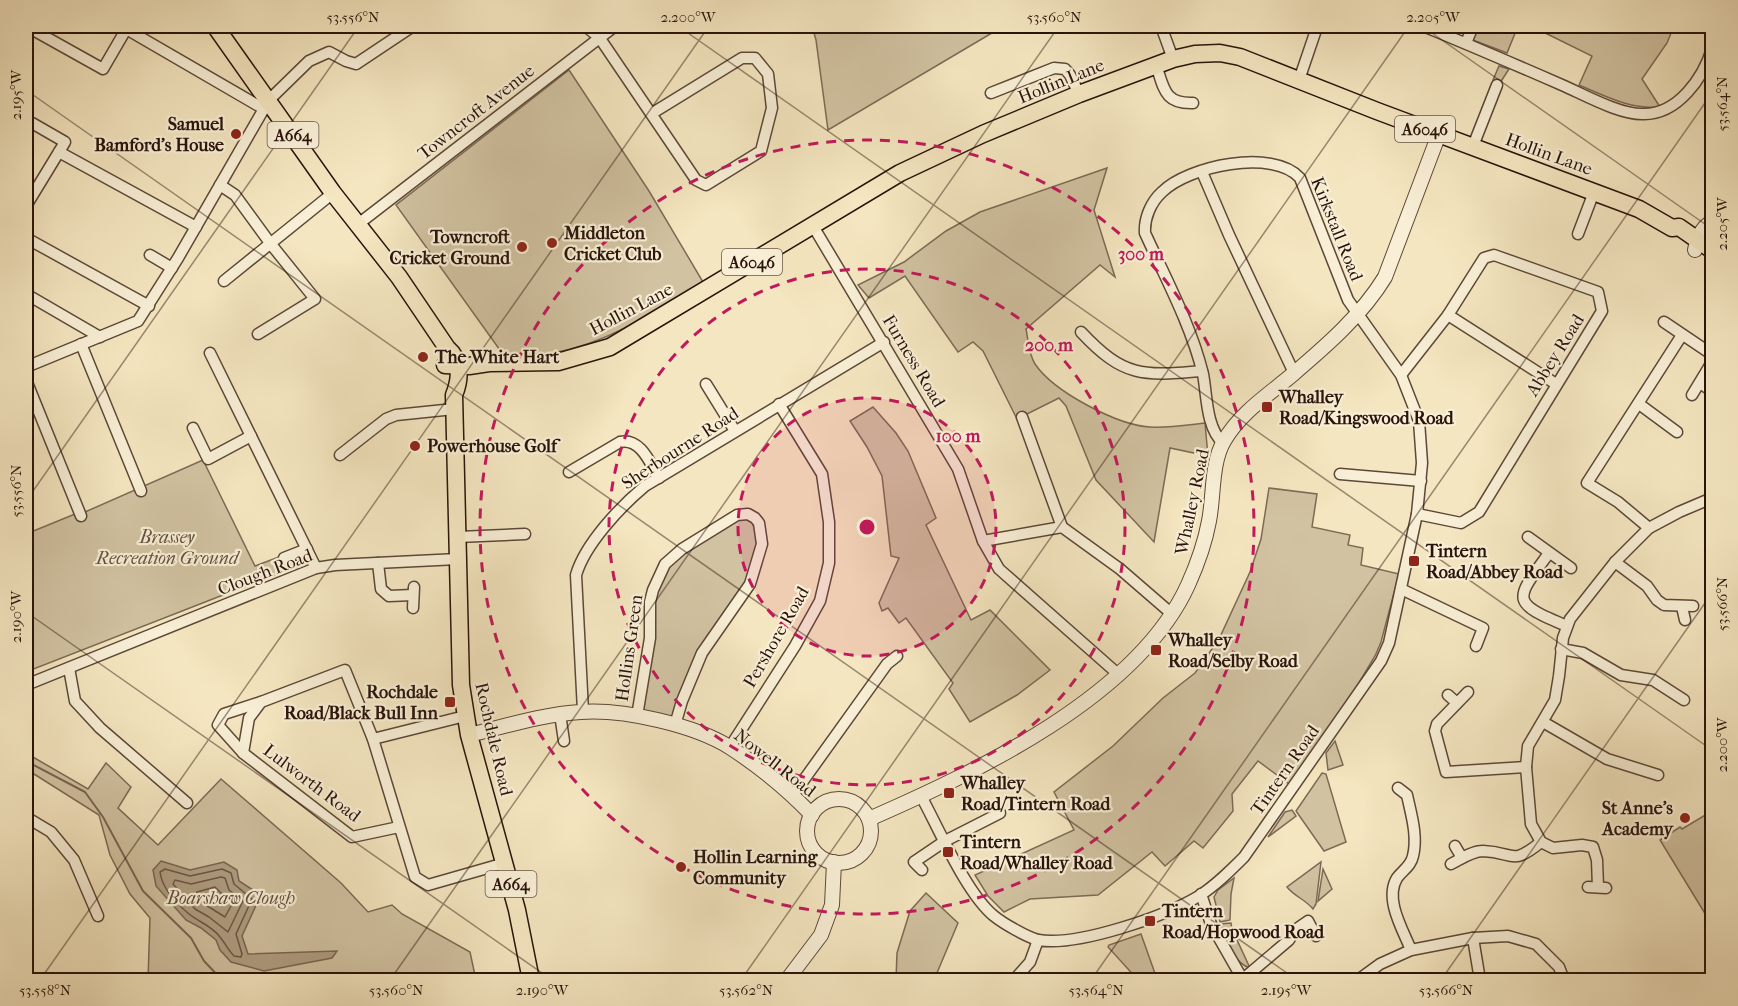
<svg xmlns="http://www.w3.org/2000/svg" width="1738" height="1006" font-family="'IM FELL French Canon',serif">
	<rect width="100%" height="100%" fill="#f4e6c0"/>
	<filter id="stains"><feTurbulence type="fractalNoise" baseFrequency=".00333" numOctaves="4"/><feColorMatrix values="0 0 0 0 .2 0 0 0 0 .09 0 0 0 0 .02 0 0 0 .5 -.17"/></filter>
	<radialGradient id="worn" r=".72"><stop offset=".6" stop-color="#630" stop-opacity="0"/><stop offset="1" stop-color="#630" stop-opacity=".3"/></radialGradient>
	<g fill="#d1c2a1" stroke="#7d6a56" stroke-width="1.5">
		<path d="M812 26H997V30L828 130 816 40Z"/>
		<path d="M1469 26H1518L1507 53 1465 37Z"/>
		<path d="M1531 26H1674L1667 43 1642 79 1660 107C1631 110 1605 96 1579 85L1592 56Z"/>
		<path d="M1499 66 1509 69 1500 83 1493 80Z"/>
		<path d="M569 70 649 191 703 282C656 311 609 343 553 353 536 355 519 354 502 353L396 205Z"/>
		<path d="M1107 168 1094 210 1115 277 1100 265 1026 329C1028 339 1029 355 1035 364 1054 392 1117 425 1150 427 1168 428 1187 425 1205 423L1208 456 1170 448 1154 542 1096 480 1066 406 1059 398 1017 419 983 351 973 342 958 352 905 276 869 298 858 285 904 262 946 231 980 212Z"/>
		<path d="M873 407 896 433 908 451 936 518 926 525 971 620 990 610 1050 670 1017 695 970 722 949 689 953 683 906 618 899 623 888 608 882 611 879 603 899 558 891 556 882 476 867 447 850 421Z"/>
		<path d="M203 460 255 566 300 549 305 563 26 672V534L75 514 85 512Z"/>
		<path d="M1269 488 1317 494 1312 527 1350 535 1348 545 1363 548 1361 565 1399 574 1381 642 1375 656 1354 691 1289 784 1258 761 1232 794 1233 811 1203 848 1194 841 1165 866 1152 852 1098 895 1030 899 1004 912 988 896 975 875 1074 830 1054 792 1113 746 1163 698 1195 673 1219 639 1250 572 1261 539Z"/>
		<path d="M742 517 751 519 759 542 747 585 699 651 675 718 637 716 653 590 665 564Z"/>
		<path d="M1335 741 1343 765 1328 770 1326 753Z"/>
		<path d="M26 753 88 789 106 763 131 787 118 808 158 845 221 779 341 883 368 912 392 905 402 914 470 952 476 980H148L150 918 130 894 110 855 99 815 26 769Z"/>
		<path d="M1322 773 1326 774 1346 842 1324 851 1296 811Z"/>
		<path d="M1292 810 1296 816 1268 837 1285 812Z"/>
		<path d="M1712 811V925L1660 840 1680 827 1682 829Z"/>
		<path d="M1321 862 1316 904 1313 909C1305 899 1295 897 1287 887Z"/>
		<path d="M1323 869 1332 889 1318 901Z"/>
		<path d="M1234 878 1231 894 1230 920 1220 922 1214 897 1218 890Z"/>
		<path d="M926 893 958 923 934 980H896L897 953 910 911Z"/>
		<path d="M1231 923 1232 929 1250 968C1233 963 1226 940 1220 924Z"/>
		<path d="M1141 934 1157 979 1138 980 1108 947 1109 945Z"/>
	</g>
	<path fill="#af9e82" stroke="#796652" stroke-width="1.5" d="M161 861 190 870 224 862 237 870 239 881 256 892 259 899 242 936 248 954 337 951 332 958 264 971 231 962 220 950 216 940 201 928 186 920 156 886 153 870Z"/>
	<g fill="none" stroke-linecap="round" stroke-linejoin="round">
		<g stroke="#6c5846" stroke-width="1.5">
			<path d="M165 869 190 876 222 869 231 873 234 884 252 899 236 934 242 954 241 957 234 956C228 950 225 943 220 937 212 926 199 922 189 914 177 904 162 888 160 872Z"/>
			<path d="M221 877 225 878 229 890 243 901 228 932 209 917 195 909 173 884 175 880 191 884Z"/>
			<path d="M215 887 232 904 225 917 201 902 195 896 197 892Z"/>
		</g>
		<g stroke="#796652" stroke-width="2">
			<path d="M26 761 85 792 103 817 143 891 191 938 204 961 222 980"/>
			<path d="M297 980 336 973 358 980"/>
		</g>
		<defs>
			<g id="minor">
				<path d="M26 26 103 69 128 26"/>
				<path d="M121 26 264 109"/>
				<path d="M585 26 599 37 696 180 706 185 761 151 772 108 768 74 755 58H742L651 114"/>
				<path d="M1161 26 1173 59"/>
				<path d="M1423 26C1470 45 1516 65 1562 85 1585 95 1620 115 1644 114 1678 114 1703 78 1712 49"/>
				<path d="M1466 43 1473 26"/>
				<path d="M1156 65C1164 88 1164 104 1193 103"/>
				<path d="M1299 80 1316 30"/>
				<path d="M991 93 1054 68 1065 69 1070 75 1079 94"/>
				<path d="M1473 146 1497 85"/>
				<path d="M59 152 196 227"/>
				<path d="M1202 172 1229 235 1294 373"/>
				<path d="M220 185 235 195 270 243 315 299 258 334"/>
				<path d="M26 206 65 142 32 123"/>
				<path d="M357 225 615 26"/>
				<path d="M813 226 958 469 983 541 999 569 1118 674"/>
				<path d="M1578 234 1594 192"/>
				<path d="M26 238 149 306"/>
				<path d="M150 255 172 268"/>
				<path d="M224 281 333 193"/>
				<path d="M26 294 100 337"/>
				<path d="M1448 315 1556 384"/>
				<path d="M1664 322 1707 351"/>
				<path d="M1081 332C1124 378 1143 376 1202 371"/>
				<path d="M81 344 141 491"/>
				<path d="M210 353 316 568"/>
				<path d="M26 367 138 321 178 258 269 100 309 61 329 52 346 61 356 64 413 26"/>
				<path d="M1401 375 1448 315 1484 258 1494 255 1598 292 1602 311 1479 512 1461 523 1417 514"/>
				<path d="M26 380 81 516"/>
				<path d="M1700 383 1712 391"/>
				<path d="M706 384 735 431"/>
				<path d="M1692 395 1712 362"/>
				<path d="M1639 404 1677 432"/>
				<path d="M1022 417 1062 527"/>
				<path d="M193 428 208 459 251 436"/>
				<path d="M340 455 386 419 396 415 454 409"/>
				<path d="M569 472 620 442C641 438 650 463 659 478"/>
				<path d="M1340 474 1421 481"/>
				<path d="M1649 528 1618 502 1587 483 1682 335"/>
				<path d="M458 537 525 534"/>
				<path d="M1528 537 1571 568"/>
				<path d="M983 541 1062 527 1120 569 1172 614"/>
				<path d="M1549 553C1515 600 1509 602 1567 626"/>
				<path d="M284 558 307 549"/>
				<path d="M1615 562 1647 586 1657 600 1664 605 1693 606"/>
				<path d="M378 563 381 589 389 596 413 595"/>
				<path d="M1401 589 1483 628 1476 646"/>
				<path d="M1682 607 1685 620"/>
				<path d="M413 608 414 587"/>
				<path d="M1561 649 1583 653 1621 675 1653 680 1684 700"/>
				<path d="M69 668 75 701 100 728 187 803"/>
				<path d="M26 685 316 568 335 565 458 559"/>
				<path d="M1468 692 1437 724 1435 731 1446 772 1526 767"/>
				<path d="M1448 695 1457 703"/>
				<path d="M583 711 576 575C585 544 620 507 645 486L884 342"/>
				<path d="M560 714 564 741"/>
				<path d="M637 716 650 638V602L653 590 665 564 682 549 737 515 748 514 755 518 759 523 762 544 750 584 702 653 682 701 675 725"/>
				<path d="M1543 722 1607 759 1658 775"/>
				<path d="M373 739 465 716"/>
				<path d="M730 747 795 646 820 601 829 563V522L822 474 779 404"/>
				<path d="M243 753 218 725 224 714 261 702"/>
				<path d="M1398 788 1407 795C1411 814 1418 836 1413 856 1411 866 1403 870 1397 878 1384 899 1403 930 1411 950"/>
				<path d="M793 795 887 664 897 656"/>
				<path d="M921 796C939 829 966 893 994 916 1004 924 1027 937 1038 940 1077 947 1166 916 1199 896 1216 885 1230 871 1244 857L1381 661 1389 643 1417 514 1422 463 1419 421 1401 375 1348 300 1300 178C1273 148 1188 166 1162 192 1151 202 1144 218 1145 233 1166 279 1191 325 1203 374 1207 395 1206 428 1223 443"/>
				<path d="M26 817 51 832 74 860 98 916"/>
				<path d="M399 827 352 837 243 753 249 718 261 702 345 670 373 739 415 877 428 885 505 863"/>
				<path d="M1455 846 1462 858"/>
				<path d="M1451 864C1461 859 1472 851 1483 851 1515 852 1510 867 1541 842"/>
				<path d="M922 870 914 862 945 841 1000 813"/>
				<path d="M1588 887 1606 888"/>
				<path d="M1598 887 1597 860 1593 847 1582 845 1553 848 1541 842 1531 824 1526 767 1528 746 1555 700 1559 676 1563 638 1570 619 1615 562 1649 528 1679 512 1712 498"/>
				<path d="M1201 894 1211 924 1243 980"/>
				<path d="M1473 938 1480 980"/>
				<path d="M1243 979 1289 940 1295 930 1308 921 1316 936"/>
				<path d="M1014 980 1030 962 1038 940"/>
				<path d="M1358 980 1380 964 1411 950 1473 938 1508 936 1536 944 1559 967 1564 980"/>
			</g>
			<g id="tertiary">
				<path d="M1695 250C1697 239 1702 227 1712 222"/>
				<path d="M469 735C506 726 544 714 581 712 624 709 695 725 731 748 760 767 788 790 812 815"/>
				<circle cx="839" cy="831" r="32"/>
				<path d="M869 819C976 772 1137 697 1188 585 1197 565 1205 543 1209 521 1214 496 1211 463 1224 441 1240 413 1268 395 1292 375 1326 346 1362 315 1385 277L1439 134"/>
				<path d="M787 980 821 935 832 905 834 862"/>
			</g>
			<g id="primary">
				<path d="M215 26 333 193 399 277 447 348C461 360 461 378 454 395L461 685 469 735 517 910 531 980"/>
				<path d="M445 365 469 366 489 363 558 362 610 347 900 173 983 134 1079 94 1173 59 1195 54 1220 53 1240 57 1377 111 1639 209 1672 228 1679 227 1712 250"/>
			</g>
		</defs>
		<use href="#minor" stroke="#5c4838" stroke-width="13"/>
		<use href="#tertiary" stroke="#5c4838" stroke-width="16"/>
		<use href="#primary" stroke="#29130b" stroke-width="19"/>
		<use href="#minor" stroke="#f8efd6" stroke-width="10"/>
		<use href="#tertiary" stroke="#f8efd6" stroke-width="14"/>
		<use href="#primary" stroke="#f4e6c0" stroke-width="16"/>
	</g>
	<path fill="none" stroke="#29130b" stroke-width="1.5" stroke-opacity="0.45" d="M678 26 1712 750M1422 26 1712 229M26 90 1297 980M26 501 359 26M26 612 552 980M40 980 709 26M390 980 1059 26M741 980 1409 26M1091 980 1712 93M1441 980 1712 593"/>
	<circle cx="867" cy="527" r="129" fill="#c2185b" fill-opacity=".12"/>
	<g fill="none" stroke="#c2185b" stroke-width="3" stroke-dasharray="10 8">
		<circle cx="867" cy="527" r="129"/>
		<circle cx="867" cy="527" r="258"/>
		<circle cx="867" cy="527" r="387"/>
	</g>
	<g fill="#8f2418" stroke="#f8efd6" stroke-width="2">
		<circle cx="236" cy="134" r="6"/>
		<circle cx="552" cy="243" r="6"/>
		<circle cx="522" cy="247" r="6"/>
		<circle cx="423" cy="357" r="6"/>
		<rect x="1261" y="401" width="12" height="12" rx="3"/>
		<circle cx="415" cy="446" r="6"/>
		<rect x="1408" y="555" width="12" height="12" rx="3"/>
		<rect x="1150" y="644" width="12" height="12" rx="3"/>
		<rect x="444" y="696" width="12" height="12" rx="3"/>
		<rect x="943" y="787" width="12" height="12" rx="3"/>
		<circle cx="1685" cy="818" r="6"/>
		<rect x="942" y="846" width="12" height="12" rx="3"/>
		<circle cx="681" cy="867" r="6"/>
		<rect x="1144" y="915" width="12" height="12" rx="3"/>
	</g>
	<g text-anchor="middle" stroke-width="4.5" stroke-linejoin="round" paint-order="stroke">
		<g fill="#f8efd6" stroke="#675548" stroke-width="1.5">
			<rect x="1395" y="116" width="60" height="26" rx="4.5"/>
			<rect x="267.5" y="122" width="51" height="26" rx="4.5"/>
			<rect x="722" y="249" width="60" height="26" rx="4.5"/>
			<rect x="485.5" y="871" width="51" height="26" rx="4.5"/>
		</g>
		<g font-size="16" font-weight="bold" fill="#29130b">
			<text x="1425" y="135">A6046</text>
			<text x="293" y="141">A664</text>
			<text x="752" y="268">A6046</text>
			<text x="511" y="890">A664</text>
		</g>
		<g font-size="18" fill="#29130b" stroke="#f8efd6">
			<text transform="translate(1061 81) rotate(-22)" y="6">Hollin Lane</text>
			<text transform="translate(476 112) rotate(-38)" y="6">Towncroft Avenue</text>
			<text transform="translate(1549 154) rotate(20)" y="6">Hollin Lane</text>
			<text transform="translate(1337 229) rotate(68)" y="6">Kirkstall Road</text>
			<text transform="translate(631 309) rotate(-28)" y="6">Hollin Lane</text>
			<text transform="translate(1555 355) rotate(-58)" y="6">Abbey Road</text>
			<text transform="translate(914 361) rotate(59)" y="6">Furness Road</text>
			<text transform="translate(680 448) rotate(-33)" y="6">Sherbourne Road</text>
			<text transform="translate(1192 502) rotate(-78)" y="6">Whalley Road</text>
			<text transform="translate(265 572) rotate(-21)" y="6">Clough Road</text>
			<text transform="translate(776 637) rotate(-60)" y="6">Pershore Road</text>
			<text transform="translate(629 648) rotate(-82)" y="6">Hollins Green</text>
			<text transform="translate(494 739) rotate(77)" y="6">Rochdale Road</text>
			<text transform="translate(775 763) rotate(38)" y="6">Nowell Road</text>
			<text transform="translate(1285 770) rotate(-55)" y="6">Tintern Road</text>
			<text transform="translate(312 783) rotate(37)" y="6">Lulworth Road</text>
		</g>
		<g font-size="18" font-weight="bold" fill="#29130b" stroke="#f8efd6" text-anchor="start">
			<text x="224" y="130" text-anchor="end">Samuel<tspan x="224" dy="21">Bamford's House</tspan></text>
			<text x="564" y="239">Middleton<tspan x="564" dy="21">Cricket Club</tspan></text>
			<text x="510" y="243" text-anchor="end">Towncroft<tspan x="510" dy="21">Cricket Ground</tspan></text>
			<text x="435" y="363">The White Hart</text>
			<text x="1279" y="403">Whalley<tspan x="1279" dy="21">Road/Kingswood Road</tspan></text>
			<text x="427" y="452">Powerhouse Golf</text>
			<text x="1426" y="557">Tintern<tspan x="1426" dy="21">Road/Abbey Road</tspan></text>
			<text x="1168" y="646">Whalley<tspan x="1168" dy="21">Road/Selby Road</tspan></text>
			<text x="438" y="698" text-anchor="end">Rochdale<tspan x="438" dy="21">Road/Black Bull Inn</tspan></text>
			<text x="961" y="789">Whalley<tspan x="961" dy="21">Road/Tintern Road</tspan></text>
			<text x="1673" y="814" text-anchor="end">St Anne's<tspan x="1673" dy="21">Academy</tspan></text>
			<text x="960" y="848">Tintern<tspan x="960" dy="21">Road/Whalley Road</tspan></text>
			<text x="693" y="863">Hollin Learning<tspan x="693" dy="21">Community</tspan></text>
			<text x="1162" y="917">Tintern<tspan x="1162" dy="21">Road/Hopwood Road</tspan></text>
		</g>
		<g font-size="18" font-style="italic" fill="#645040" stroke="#f8efd6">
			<text x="167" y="543">Brassey<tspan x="167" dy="21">Recreation Ground</tspan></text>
			<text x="231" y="904">Boarshaw Clough</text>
		</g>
	</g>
	<circle cx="867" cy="527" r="9" fill="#c2185b" stroke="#f8efd6" stroke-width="3"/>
	<g font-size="18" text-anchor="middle" font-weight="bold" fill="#c2185b" stroke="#f8efd6" stroke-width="4.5" stroke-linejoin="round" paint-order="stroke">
		<text x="1141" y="260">300 m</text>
		<text x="1049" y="351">200 m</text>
		<text x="958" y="442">100 m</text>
	</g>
	<rect width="1738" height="1006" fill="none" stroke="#f4e6c0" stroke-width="66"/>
	<rect x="33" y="33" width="1672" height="940" fill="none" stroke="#29130b" stroke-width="2"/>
	<g font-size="15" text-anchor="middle" fill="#29130b">
		<text x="353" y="22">53.556°N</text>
		<text x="688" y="22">2.200°W</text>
		<text x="1054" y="22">53.560°N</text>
		<text x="1433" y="22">2.205°W</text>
		<text transform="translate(16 95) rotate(-90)" y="5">2.195°W</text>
		<text transform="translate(1722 104) rotate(-90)" y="5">53.564°N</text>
		<text transform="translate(1722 224) rotate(-90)" y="5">2.205°W</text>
		<text transform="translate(16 491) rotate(-90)" y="5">53.556°N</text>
		<text transform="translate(1722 604) rotate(-90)" y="5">53.566°N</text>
		<text transform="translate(16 617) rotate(-90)" y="5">2.190°W</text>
		<text transform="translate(1722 745) rotate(-90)" y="5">2.200°W</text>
		<text x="45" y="995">53.558°N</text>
		<text x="396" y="995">53.560°N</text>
		<text x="542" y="995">2.190°W</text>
		<text x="746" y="995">53.562°N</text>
		<text x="1096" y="995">53.564°N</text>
		<text x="1286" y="995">2.195°W</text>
		<text x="1446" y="995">53.566°N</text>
	</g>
	<rect width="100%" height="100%" filter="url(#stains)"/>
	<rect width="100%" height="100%" fill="url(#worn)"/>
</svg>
